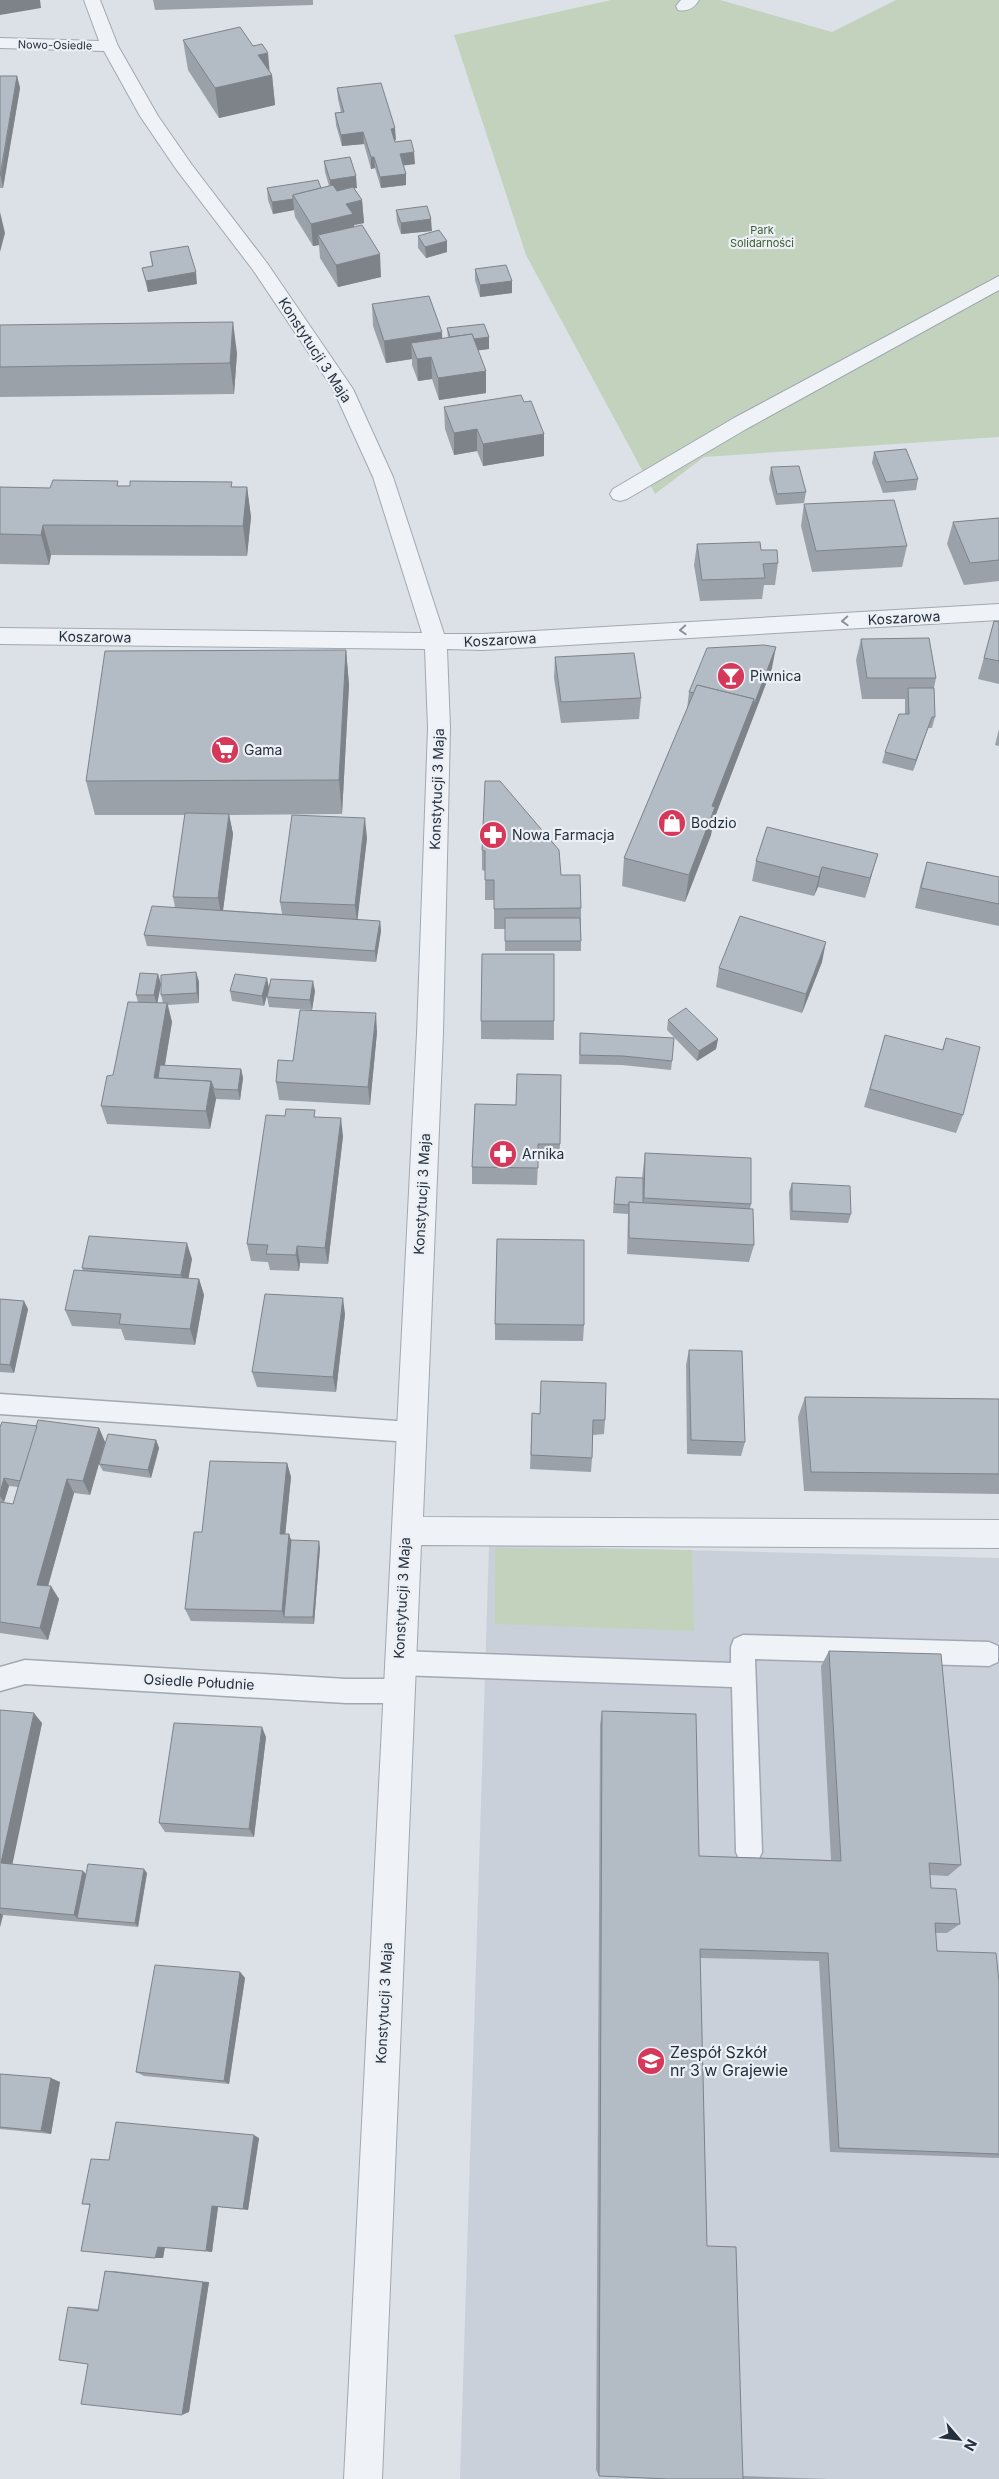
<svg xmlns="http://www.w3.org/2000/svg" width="999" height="2479" font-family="Inter,sans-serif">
	<rect width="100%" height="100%" fill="#dce1e7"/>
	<path fill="#cad0d9" d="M489 1545 999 1558V2479H460Z"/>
	<g fill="#c3d2bd">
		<path d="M611 0H720L832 32 896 0H999V437L704 457 655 494 526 255 454 35Z"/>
		<path d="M495 1548 692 1550 694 1631 495 1624Z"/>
	</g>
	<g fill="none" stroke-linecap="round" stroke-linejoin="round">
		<defs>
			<g id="lane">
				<path d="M0 1394 411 1422 419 1425 422 1432 419 1439 411 1442 0 1414Z"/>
				<path d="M743 1635 989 1642 998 1646V1662L989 1666 755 1659 762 1852 758 1861 749 1865 740 1861 736 1852 732 1687 399 1675 390 1671 387 1663 390 1655 399 1651 731 1663V1647L734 1639Z"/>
				<path d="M25 1660 346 1679H398L407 1682 410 1691 407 1700 398 1703H346L25 1684 0 1691V1667Z"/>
			</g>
			<g id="street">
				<path d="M84 0H100L118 46 158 116 192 165 267 263 353 389 393 477 444 634H483L999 604V620L483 650 447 649 450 728 443 1033 423 1517 999 1520V1548L421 1545 382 2479H344L417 1033 428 728 425 649 0 644V628L422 633 373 477 333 389 253 270 176 169 140 116 104 51 0 48V38L99 41Z"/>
				<path d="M681 0H699C694 8 688 12 678 10L676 6Z"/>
				<path d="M999 276V290L748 428 627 499 620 501 613 499 610 494 613 489 734 418Z"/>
			</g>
		</defs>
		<use href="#lane" stroke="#a1a8b1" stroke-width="3"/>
		<use href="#street" stroke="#a1a8b1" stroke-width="2"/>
		<use href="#lane" fill="#eff2f6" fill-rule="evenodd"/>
		<use href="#street" fill="#eff2f6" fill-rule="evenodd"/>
	</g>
	<g fill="#9aa1a9">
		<path d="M153 0H313V5L155 10Z"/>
		<path d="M183 40 270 72 272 75 275 105 219 118 188 70Z"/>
		<path d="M0 76H17L20 88 3 188H0Z"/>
		<path d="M337 88 396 140H395V142L415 164 403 165 406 174V185L381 188 375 168 371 169 364 144 342 146 336 125 335 113 341 112 338 99Z"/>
		<path d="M324 161 357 188H354L362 200 364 223 354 225V227L381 277 338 287 320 258 319 245 313 246 295 217 294 210 273 214 268 200 267 188H321L329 186 325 172Z"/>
		<path d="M396 210 432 231 401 234 397 222Z"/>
		<path d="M418 236 447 241V252L426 258 418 248Z"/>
		<path d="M150 252 197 284 148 292 142 268 152 266Z"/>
		<path d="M475 269 512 281V293L480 297 475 280Z"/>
		<path d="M372 304 443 339 448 338 447 328 489 349 478 350 486 393 439 400 432 379 418 381 412 365V359L386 363 373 326Z"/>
		<path d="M0 325 237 353 234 394 0 397Z"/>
		<path d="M524 402 544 434V456L483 466 477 451 454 455 445 429 444 407Z"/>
		<path d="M874 452 918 479 916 490 883 493 872 463Z"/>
		<path d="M771 467 806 492 804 503 776 505 769 479Z"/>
		<path d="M119 486 247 487 251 517 247 556 51 555 49 565 0 564V487L50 488Z"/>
		<path d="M804 504 907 546 902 567 812 572 801 526Z"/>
		<path d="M999 518V581L964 585 947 544 953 522Z"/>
		<path d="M697 544 761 550 778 563 775 585H764L762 599 700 601 694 565Z"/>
		<path d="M994 621 999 622V684L978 679Z"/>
		<path d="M861 639 936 678 934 688 935 717 932 728H928L913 771 882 763 885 752 905 714V699H862L856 660Z"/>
		<path d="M346 650 349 685 342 814 229 815 233 834 223 910 282 914 280 902 367 838 357 920 380 921 381 931 376 962 147 946 144 935 175 907 173 897 185 815H95L86 781Z"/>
		<path d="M555 657 641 698 639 719 561 723 554 678Z"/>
		<path d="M772 668 713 822 711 835 685 902 622 886 624 858 687 709 689 692Z"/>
		<path d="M999 729V746L995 745Z"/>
		<path d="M767 827 872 874 865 898 818 887 814 896 752 881 756 861Z"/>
		<path d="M482 850 561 875 581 908V951H505V929H494V900H485V871L482 870Z"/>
		<path d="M927 862 999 877V926L915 908 921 882Z"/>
		<path d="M822 962 802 1013 716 987 719 968Z"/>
		<path d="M196 972 199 982V1003L168 1005 172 1022 165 1065 241 1069 243 1078 240 1100 216 1099 210 1129 107 1124 101 1106 113 1075 138 1002 136 995 161 984 157 1003H163L161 995Z"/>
		<path d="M269 987 315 991 312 1010 269 1007 267 997 268 991 264 1006 232 1001 230 991Z"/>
		<path d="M668 1020 718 1039 716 1049 697 1061 667 1030Z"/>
		<path d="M481 1021H554V1040L481 1039Z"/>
		<path d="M377 1032 370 1105 279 1100 276 1082Z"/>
		<path d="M580 1033 672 1061 671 1070 622 1065 579 1064Z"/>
		<path d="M885 1035 942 1050 946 1038 963 1115 956 1133 864 1107Z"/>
		<path d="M475 1104 560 1144 559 1161H538L537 1185 472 1184V1167Z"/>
		<path d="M316 1117 343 1136 328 1264 300 1263 299 1271 270 1270 268 1262 251 1261 247 1244Z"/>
		<path d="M645 1153 751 1204 750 1209 754 1245 749 1262 627 1254 628 1214 613 1213 615 1186 642 1178Z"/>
		<path d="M792 1183 851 1214 848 1223 790 1220 789 1192Z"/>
		<path d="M192 1259 188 1278 199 1279 204 1295 195 1345 125 1340 121 1329 72 1326 65 1310 83 1271 82 1268Z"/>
		<path d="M0 1299 28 1309 14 1373 0 1372Z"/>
		<path d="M345 1314 336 1392 257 1387 252 1372Z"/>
		<path d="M495 1324 584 1325 583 1341 495 1340Z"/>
		<path d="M689 1350 745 1442 741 1456 687 1454 686 1365Z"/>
		<path d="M805 1397 999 1399V1494L804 1491 798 1417Z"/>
		<path d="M532 1413 605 1420 604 1434 593 1435 592 1458 591 1472 530 1469Z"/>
		<path d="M37 1426 99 1428 105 1442 156 1440 159 1448 151 1478 103 1471 99 1464 90 1495 74 1493 48 1586 59 1599 48 1640 0 1633V1502L13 1504 18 1487 9 1486 4 1502H0V1427Z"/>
		<path d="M287 1463 291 1477 285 1534H289L291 1540 320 1548 314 1624 191 1621 185 1609 202 1532Z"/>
		<path d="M829 1651 961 1865 948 1876 930 1875 931 1888 960 1924 947 1933H935L937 1951 999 1981V2158L830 2152 819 1961 700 1958 707 2246 743 2476 829 2479H665L599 2476 596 2470 600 1725 602 1711 699 1856 831 1860 821 1666Z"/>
		<path d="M0 1710 42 1723 12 1864 86 1874 147 1873 138 1927 3 1915 0 1927Z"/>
		<path d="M266 1737 254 1837 165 1832 159 1823Z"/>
		<path d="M240 1972 245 1978 229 2084 144 2076 136 2072Z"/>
		<path d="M0 2074 60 2082 51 2134 0 2129Z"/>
		<path d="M259 2138 248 2210 218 2207 212 2252 165 2247 163 2258 90 2205 82 2204 109 2160Z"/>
		<path d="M105 2271H114L209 2282 189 2412 88 2364 68 2307H77L98 2309Z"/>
	</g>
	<g fill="#7d8389">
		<path d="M0 0H40L41 8 0 15Z"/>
		<path d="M268 53 270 75H272L275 105 219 118 215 88 258 55Z"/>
		<path d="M17 76 20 88 3 188 1 176Z"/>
		<path d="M395 128 396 140 392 141 391 129Z"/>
		<path d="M363 132 364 144 342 146 341 135Z"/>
		<path d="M414 152 415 164 400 166V154Z"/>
		<path d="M371 157H374L375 168 371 169Z"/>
		<path d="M406 174V185L381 188 380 177Z"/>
		<path d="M356 176 357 188 331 192 330 180Z"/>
		<path d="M293 199 294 210 273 214 272 202Z"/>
		<path d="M362 200 364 223 354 225 355 236 318 235 319 245 313 246 311 224 346 204Z"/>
		<path d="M0 212 5 233 0 252Z"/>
		<path d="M431 219 432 231 401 234V223Z"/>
		<path d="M447 241V252L426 258 425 247Z"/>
		<path d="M380 254 381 277 338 287 336 265Z"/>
		<path d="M196 272 197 284 148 292 146 281Z"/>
		<path d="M512 281V293L480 297V285Z"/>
		<path d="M233 322 237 353 234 394 230 363Z"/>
		<path d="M442 332 443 355 411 343 412 359 386 363 384 341Z"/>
		<path d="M489 337V349L452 354V342Z"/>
		<path d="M431 357 432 379 418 381 417 359Z"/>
		<path d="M486 371V393L439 400 438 378Z"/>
		<path d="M477 429V451L454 455V433Z"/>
		<path d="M544 434V456L483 466V444Z"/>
		<path d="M247 487 251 517 247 556 243 526Z"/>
		<path d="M43 525 51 555 49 565 41 535Z"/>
		<path d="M776 647 772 668 713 822 711 835 685 902 689 875 712 806 754 699Z"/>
		<path d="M346 650 349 685 342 814 339 780Z"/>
		<path d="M932 717 928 728 913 771 916 760Z"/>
		<path d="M229 814 233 834 222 918 218 898Z"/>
		<path d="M365 818 367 838 357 924 355 905Z"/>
		<path d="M878 854 872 874 865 898 870 878Z"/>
		<path d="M822 867 818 887 814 896 819 877Z"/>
		<path d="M380 921 381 931 376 962 375 951Z"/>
		<path d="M826 942 822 962 802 1013 806 994Z"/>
		<path d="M196 972 199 982V1003L197 993Z"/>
		<path d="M158 974 161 984 157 1005 154 995Z"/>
		<path d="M267 978 269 988 264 1006 262 996Z"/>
		<path d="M313 981 315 991 312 1010 310 1000Z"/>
		<path d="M167 1003 172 1022 161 1087 154 1078Z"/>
		<path d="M376 1013 377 1032 370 1105 368 1087Z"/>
		<path d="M718 1039 716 1049 697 1061 699 1051Z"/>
		<path d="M241 1069 243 1078 240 1100 238 1090Z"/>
		<path d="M211 1081 216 1099 210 1129 206 1111Z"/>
		<path d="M341 1118 343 1136 328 1264 325 1248Z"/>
		<path d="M187 1243 192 1259 186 1292 181 1275Z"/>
		<path d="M297 1246 300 1263 299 1271 296 1255Z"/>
		<path d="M199 1279 204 1295 195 1345 190 1329Z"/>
		<path d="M343 1298 345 1314 336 1392 333 1377Z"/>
		<path d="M24 1301 28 1309 14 1373 10 1365Z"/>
		<path d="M99 1428 105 1442 90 1495 83 1481Z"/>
		<path d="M156 1440 159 1448 151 1478 148 1470Z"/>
		<path d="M287 1463 291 1477 284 1547 280 1534Z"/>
		<path d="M4 1478 9 1486 4 1502 0 1496V1493Z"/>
		<path d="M67 1479 74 1493 45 1597 37 1585Z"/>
		<path d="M289 1534 293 1547 284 1617 282 1611Z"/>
		<path d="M319 1541 320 1548 314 1624 313 1617Z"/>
		<path d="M51 1586 59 1599 48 1640 40 1628Z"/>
		<path d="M34 1713 42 1723 11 1871 1 1863Z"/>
		<path d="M262 1727 266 1737 254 1837 249 1829Z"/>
		<path d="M144 1869 147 1873 138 1927 135 1923Z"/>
		<path d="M83 1871 91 1879 78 1918 74 1915Z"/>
		<path d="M0 1913 3 1915 0 1927Z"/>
		<path d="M240 1972 245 1978 229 2084 224 2081Z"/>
		<path d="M51 2078 60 2082 51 2134 41 2131Z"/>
		<path d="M254 2135 259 2138 248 2210 243 2209Z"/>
		<path d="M212 2206 218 2207 212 2252 206 2251Z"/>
		<path d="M158 2247H165L163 2258H155Z"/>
		<path d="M203 2282H209L189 2412 182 2415Z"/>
	</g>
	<g fill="#b3bbc4" stroke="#7d8389">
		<path d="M240 27 253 46 262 44 268 53 258 55 272 75 215 88 183 40Z"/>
		<path d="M0 76H17L0 176Z"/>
		<path d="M381 83 395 128 391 129 395 142 411 140 414 152 400 154 406 174 380 177 374 157H371L363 132 341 135 335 113 344 112 337 88Z"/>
		<path d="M350 157 356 176 330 180 324 161Z"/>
		<path d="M318 180 321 188 293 195V199L272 202 267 188Z"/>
		<path d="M333 185 337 191 353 187 362 200 346 204 353 214 311 224 293 195Z"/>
		<path d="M427 206 431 219 401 223 396 210Z"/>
		<path d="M362 225 380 254 336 265 318 235Z"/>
		<path d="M439 230 447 241 425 247 418 236Z"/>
		<path d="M188 246 196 272 146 281 142 268 153 266 150 252Z"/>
		<path d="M506 265 512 281 480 285 475 269Z"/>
		<path d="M429 296 442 332 384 341 372 304Z"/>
		<path d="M233 322 230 363 0 367V325Z"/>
		<path d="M484 324 489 337 474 339 472 334 450 337 447 328Z"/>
		<path d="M472 334 486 371 438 378 431 357 417 359 411 343Z"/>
		<path d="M521 395 524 402 531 401 544 434 483 444 477 429 454 433 444 407Z"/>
		<path d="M906 449 918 479 886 482 874 452Z"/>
		<path d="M799 466 806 492 777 494 771 467Z"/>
		<path d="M53 480 118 481 117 486H130V481L232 482 231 487H247L243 526 43 525 41 535 0 534V487L50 488Z"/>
		<path d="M894 500 907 546 816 551 804 504Z"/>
		<path d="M999 518V560L970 563 953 522Z"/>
		<path d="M760 542 761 550H777L778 563 763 564 765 578 702 580 697 544Z"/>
		<path d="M994 621 999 622V661L984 658Z"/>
		<path d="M929 638 936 678H867L861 639Z"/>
		<path d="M764 645 776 647 753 707 754 699 697 685 694 693 689 692 707 648Z"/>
		<path d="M346 650 339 780 86 781 105 651Z"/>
		<path d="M634 653 641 698 561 702 555 657Z"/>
		<path d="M697 685 754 699 712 806 715 807 689 875 624 858Z"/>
		<path d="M908 688H934L935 717H932L916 760 885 752 899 714H909Z"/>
		<path d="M485 781H500L559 850 561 875H580L581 908 494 909V880H485V851L482 850Z"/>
		<path d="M185 813 229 814 218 898 173 897Z"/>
		<path d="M292 815 365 818 355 905 280 902Z"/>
		<path d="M767 827 878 854 870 878 822 867 819 877 756 861Z"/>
		<path d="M927 862 999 877V904L921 888Z"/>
		<path d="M152 906 380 921 375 951 144 935Z"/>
		<path d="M740 916 826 942 806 994 719 968Z"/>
		<path d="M505 918H580L581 941H505Z"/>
		<path d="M482 954H554V1021H481Z"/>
		<path d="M196 972 197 993 161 995V975Z"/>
		<path d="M140 973 158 974 154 995H136Z"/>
		<path d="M235 974 267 978 262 996 230 991Z"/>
		<path d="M271 979 313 981 310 1000 267 997Z"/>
		<path d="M128 1002 167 1003 154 1078 211 1081 206 1111 101 1106 107 1076 113 1075Z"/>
		<path d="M686 1008 718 1039 699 1051 668 1020Z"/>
		<path d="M300 1010 376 1013 368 1087 276 1082 278 1060 293 1061Z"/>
		<path d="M580 1033 674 1038 672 1061 623 1056 580 1055Z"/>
		<path d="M885 1035 943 1050 946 1038 980 1047 963 1115 870 1089Z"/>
		<path d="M160 1065 241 1069 238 1090 214 1089 211 1081 158 1078Z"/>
		<path d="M517 1074 561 1075 560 1144H538V1168L472 1167 475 1104 516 1105Z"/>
		<path d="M286 1109 315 1110 314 1117 341 1118 325 1248 297 1246 296 1255 266 1254 268 1245 247 1244 266 1115 285 1116Z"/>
		<path d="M645 1153 751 1158V1204L644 1198Z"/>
		<path d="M616 1177 643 1178V1203L629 1202V1205L614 1204Z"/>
		<path d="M792 1183 850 1186 851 1214 792 1211Z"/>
		<path d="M629 1202 753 1209 754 1245 629 1238Z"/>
		<path d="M89 1236 187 1243 181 1275 82 1268Z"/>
		<path d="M497 1239 584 1240V1325L495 1324Z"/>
		<path d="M74 1270 199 1279 190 1329 119 1324 121 1314 65 1310Z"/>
		<path d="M265 1294 343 1298 333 1377 252 1372Z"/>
		<path d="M0 1299 24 1301 10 1365 0 1364Z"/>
		<path d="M689 1350 742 1351 745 1442 691 1440Z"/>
		<path d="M541 1381 606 1383 605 1420H593L592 1458 531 1455 532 1413 540 1414Z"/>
		<path d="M805 1397 999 1399V1474L811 1472Z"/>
		<path d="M38 1420 99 1428 83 1481 67 1479 37 1585 51 1586 40 1628 0 1622V1502L13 1504Z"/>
		<path d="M2 1422 37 1426 20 1481 4 1478 0 1493V1427Z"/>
		<path d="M108 1434 156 1440 148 1470 99 1464Z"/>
		<path d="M210 1461 287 1463 280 1534H289L282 1611 185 1609 194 1532H202Z"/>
		<path d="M291 1540 319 1541 313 1617H284Z"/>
		<path d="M829 1651 941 1654 961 1865 929 1863 931 1888 956 1889 960 1924 935 1923 937 1951 996 1953 999 1981V2154L839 2148 828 1953 700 1949 707 2246 736 2247 743 2479H669L599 2476 602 1711 696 1714 699 1856 841 1861Z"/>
		<path d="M0 1710 34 1713 1 1863 83 1871 74 1915 0 1908Z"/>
		<path d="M174 1723 262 1727 249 1829 159 1823Z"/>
		<path d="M88 1864 144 1869 135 1923 77 1918Z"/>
		<path d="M155 1965 240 1972 224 2081 136 2072Z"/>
		<path d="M0 2074 51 2078 41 2131 0 2127Z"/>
		<path d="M116 2122 254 2135 243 2209 212 2206 206 2251 158 2247 155 2258 81 2251 90 2204H82L91 2159 109 2160Z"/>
		<path d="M105 2271 203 2282 182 2415 81 2404 88 2364 59 2360 68 2307 98 2311Z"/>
	</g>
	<defs><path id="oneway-chevron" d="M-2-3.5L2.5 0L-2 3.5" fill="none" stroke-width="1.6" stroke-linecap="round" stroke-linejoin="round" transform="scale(1.25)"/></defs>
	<g stroke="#8a919a">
		<use href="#oneway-chevron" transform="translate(845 621) rotate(177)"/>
		<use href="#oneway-chevron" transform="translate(683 630) rotate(177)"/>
	</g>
	<defs>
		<symbol id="bar-disc" viewBox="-11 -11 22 22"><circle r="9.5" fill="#d53859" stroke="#ecf0f5"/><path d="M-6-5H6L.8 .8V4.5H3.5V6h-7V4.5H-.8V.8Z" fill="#fff"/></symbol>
		<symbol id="supermarket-disc" viewBox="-11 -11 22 22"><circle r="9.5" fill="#d53859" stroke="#ecf0f5"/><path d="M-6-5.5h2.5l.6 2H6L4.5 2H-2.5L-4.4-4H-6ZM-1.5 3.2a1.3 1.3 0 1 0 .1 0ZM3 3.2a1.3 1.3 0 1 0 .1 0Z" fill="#fff"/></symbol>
		<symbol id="shop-disc" viewBox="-11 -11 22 22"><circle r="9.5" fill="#d53859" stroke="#ecf0f5"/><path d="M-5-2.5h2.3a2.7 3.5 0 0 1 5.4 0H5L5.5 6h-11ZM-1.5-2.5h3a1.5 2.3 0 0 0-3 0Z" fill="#fff"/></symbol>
		<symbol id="pharmacy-disc" viewBox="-11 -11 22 22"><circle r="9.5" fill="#d53859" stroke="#ecf0f5"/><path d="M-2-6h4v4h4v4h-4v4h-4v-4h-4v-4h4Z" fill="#fff"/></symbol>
		<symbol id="school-disc" viewBox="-11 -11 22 22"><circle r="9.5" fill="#d53859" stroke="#ecf0f5"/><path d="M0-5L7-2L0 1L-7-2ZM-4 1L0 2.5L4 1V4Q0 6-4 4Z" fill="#fff"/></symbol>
	</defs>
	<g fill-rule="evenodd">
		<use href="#bar-disc" x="715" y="660" width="32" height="32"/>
		<use href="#supermarket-disc" x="209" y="734" width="32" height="32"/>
		<use href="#shop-disc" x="656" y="807" width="32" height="32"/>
		<use href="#pharmacy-disc" x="477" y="819" width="32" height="32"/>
		<use href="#pharmacy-disc" x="487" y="1138" width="32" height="32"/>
		<use href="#school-disc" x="635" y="2045" width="32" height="32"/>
	</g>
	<g text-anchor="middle" stroke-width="4.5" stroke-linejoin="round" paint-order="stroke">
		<g font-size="11" fill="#25303e" stroke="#ecf0f5">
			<text transform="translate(55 45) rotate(1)" y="4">Nowo-Osiedle</text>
		</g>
		<g font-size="11" fill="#3c5b32" stroke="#ecf0f5">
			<text x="762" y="234">Park<tspan x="762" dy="13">Solidarności</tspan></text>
		</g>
		<g font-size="14" fill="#25303e" stroke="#ecf0f5">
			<text transform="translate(315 350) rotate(57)" y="5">Konstytucji 3 Maja</text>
			<text transform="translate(904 618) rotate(-3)" y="5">Koszarowa</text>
			<text transform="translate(95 637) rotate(1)" y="5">Koszarowa</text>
			<text transform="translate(500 640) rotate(-3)" y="5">Koszarowa</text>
			<text transform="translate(437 789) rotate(-88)" y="5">Konstytucji 3 Maja</text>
			<text transform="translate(422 1194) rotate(-87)" y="5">Konstytucji 3 Maja</text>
			<text transform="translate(402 1598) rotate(-87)" y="5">Konstytucji 3 Maja</text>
			<text transform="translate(199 1682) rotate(3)" y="5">Osiedle Południe</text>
			<text transform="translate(384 2003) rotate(-87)" y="5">Konstytucji 3 Maja</text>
		</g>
		<g font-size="14" fill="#25303e" stroke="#ecf0f5" text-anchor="start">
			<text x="750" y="681">Piwnica</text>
			<text x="244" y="755">Gama</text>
			<text x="691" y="828">Bodzio</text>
			<text x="512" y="840">Nowa Farmacja</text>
			<text x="522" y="1159">Arnika</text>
		</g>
		<g font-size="16" fill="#25303e" stroke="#ecf0f5" text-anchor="start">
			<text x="670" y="2058">Zespół Szkół<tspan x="670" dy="18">nr 3 w Grajewie</tspan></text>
		</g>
	</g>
	<g transform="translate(959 2439) rotate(118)" stroke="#ecf0f5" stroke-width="4" paint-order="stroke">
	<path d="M0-4L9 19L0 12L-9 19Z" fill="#25303e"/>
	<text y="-8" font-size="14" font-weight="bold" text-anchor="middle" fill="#25303e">N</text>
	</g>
</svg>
